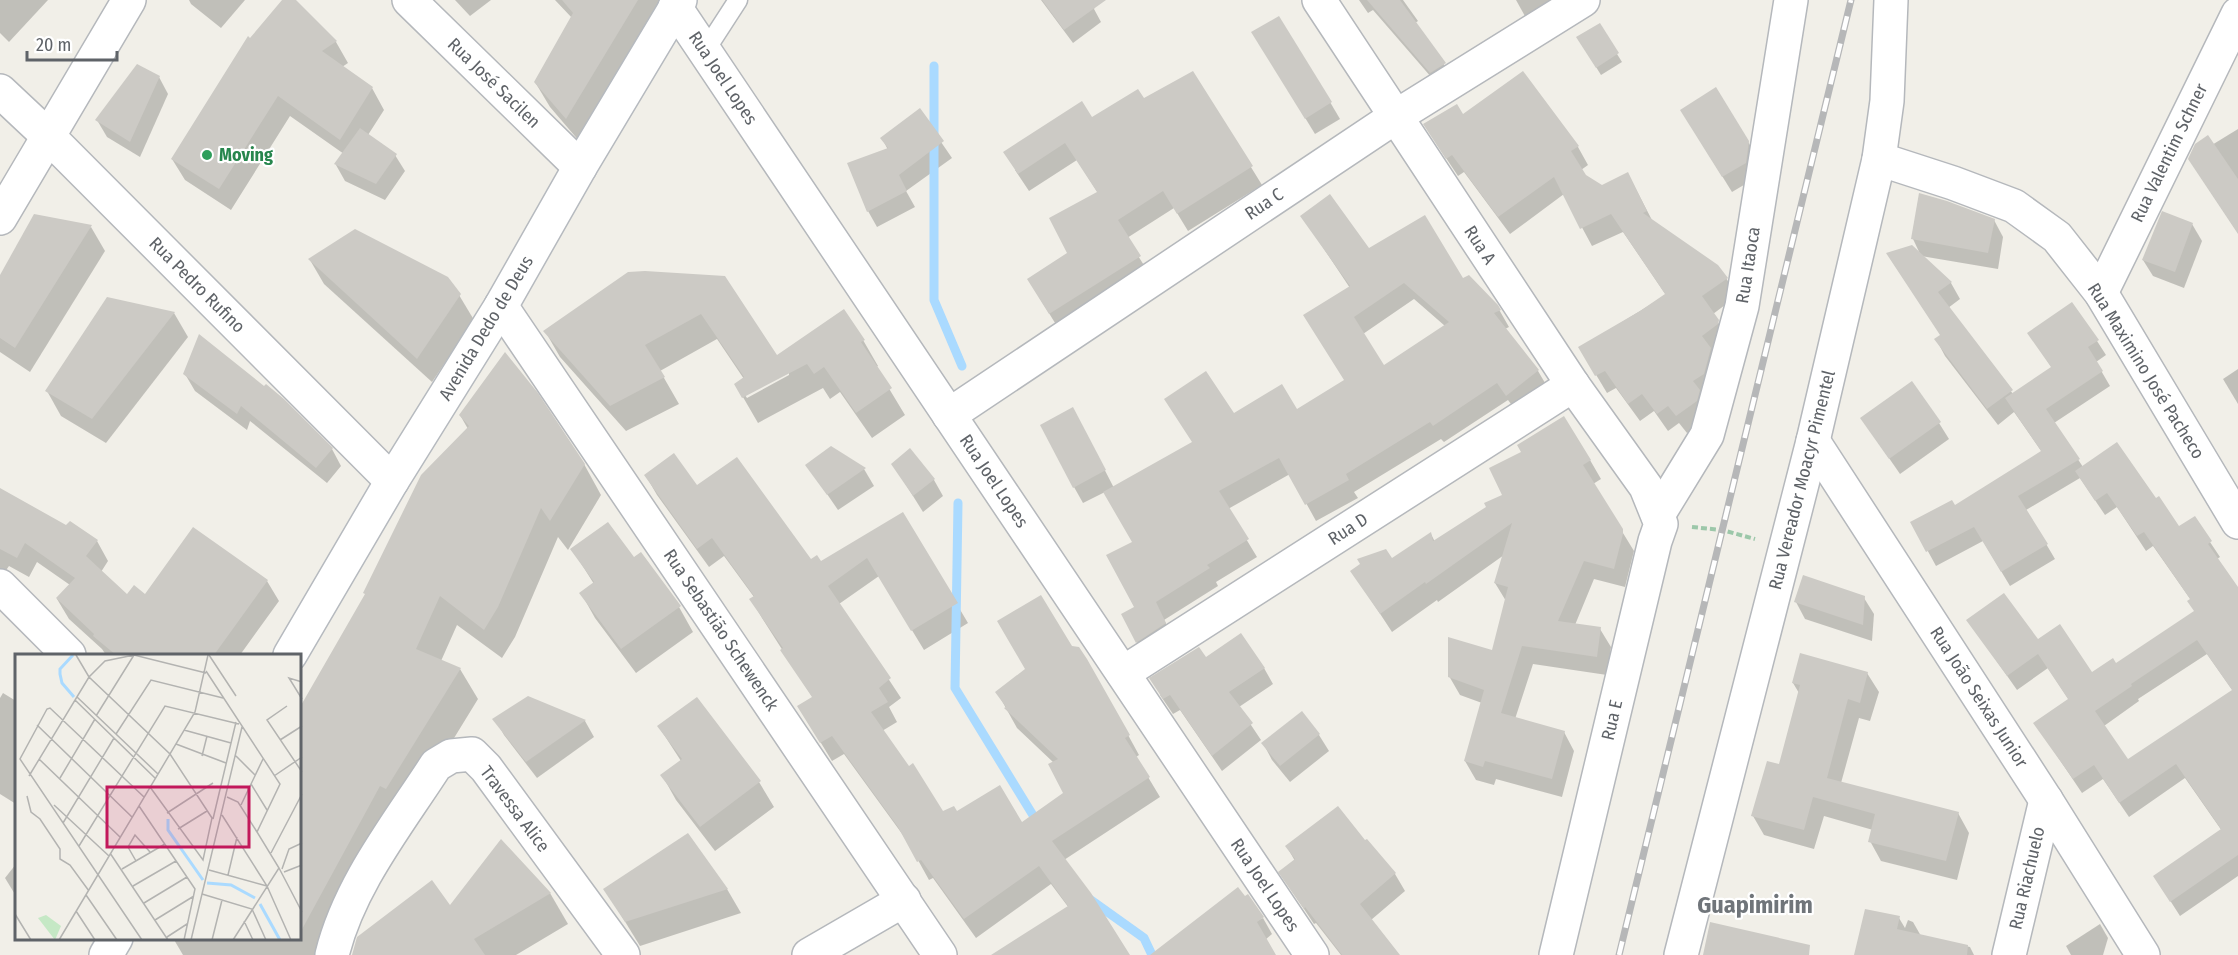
<svg xmlns="http://www.w3.org/2000/svg" width="2238" height="955" font-family="'Fira Sans Condensed',sans-serif">
	<rect width="100%" height="100%" fill="#f1efe8"/>
	<g fill="#0003" fill-rule="evenodd">
		<path d="M0 0H48L9 42 0 33Z"/>
		<path d="M189 0H245L221 28 191 4Z"/>
		<path d="M284 0H294L336 42 348 63 342 67 372 88 384 110 368 135 395 155 405 171 385 200 345 181 336 165 344 154 290 116 231 210 185 180 172 159Z"/>
		<path d="M455 0H491L470 16Z"/>
		<path d="M555 0H666L580 142 550 107 535 82 572 18Z"/>
		<path d="M1041 0H1098L1094 9 1101 22 1073 43Z"/>
		<path d="M1359 0H1403L1418 21 1415 23 1452 76 1438 85 1373 10 1368 13Z"/>
		<path d="M1516 0H1553L1531 27Z"/>
		<path d="M1599 25 1622 62 1601 75 1578 38Z"/>
		<path d="M1263 49 1330 102 1340 119 1315 134Z"/>
		<path d="M1193 73 1262 185 1188 231 1174 208 1127 238 1150 275 1060 331 1039 297 1069 254 1098 193 1077 160 1029 191 1015 170 1092 119 1144 100Z"/>
		<path d="M1523 73 1578 147 1588 165 1581 170 1585 176 1602 187 1628 174 1653 222 1726 278 1737 296 1713 314 1728 339 1707 419 1687 433 1679 423 1668 431 1654 411 1640 421 1616 388 1607 393 1580 348 1666 295 1623 232 1592 246 1564 194 1510 234 1464 172 1458 176 1436 143 1463 116Z"/>
		<path d="M159 77 168 94 140 157 107 137 97 120Z"/>
		<path d="M919 110 952 158 906 191 915 207 877 227 868 211 888 150 882 138Z"/>
		<path d="M1691 126 1748 142 1758 158 1754 179 1732 192Z"/>
		<path d="M2238 129V233L2189 159Z"/>
		<path d="M1302 216 1368 250 1463 280 1497 306 1509 327 1505 329 1538 371 1548 388 1517 412 1508 400 1444 442 1441 439 1354 492 1358 498 1316 521 1290 474 1228 509 1257 557 1216 582 1218 586 1164 620 1175 641 1147 659 1137 642 1134 542 1105 492 1083 503 1074 487 1082 426 1114 488 1193 443 1234 415 1297 411 1345 381 1350 288ZM1414 299 1445 326 1383 367 1363 334Z"/>
		<path d="M1994 220 2003 237 1998 269 1921 256 1913 239Z"/>
		<path d="M2192 224 2202 241 2184 288 2153 276 2143 260Z"/>
		<path d="M91 227 105 251 30 372 0 352V278Z"/>
		<path d="M1912 247 1951 283 1960 299 1948 308 2013 394 2052 368 2029 333 2097 341 2106 355 2096 362 2110 386 2054 423 2083 467 2156 500 2179 528 2194 518 2220 557 2217 559 2238 589V876L2180 916 2164 891 2222 831 2185 778 2129 817 2103 779 2082 793 2035 723 2069 700 2048 668 2017 690 1968 620 2037 641 2091 674 2116 665 2195 612 2191 600 2153 546 2146 551 2117 507 2105 515 2080 478 2026 510 2055 559 2010 586 1983 541 1936 566 1912 522 1955 507 2042 452 2014 412 1998 425 1945 356 1936 339 1941 336ZM2207 654 2233 691 2128 761 2104 726 2139 701 2138 699Z"/>
		<path d="M310 260 459 295 474 320 432 382 324 284Z"/>
		<path d="M645 272 776 357 863 340 878 366 876 367 905 415 872 438 840 392 830 399 823 388 758 423 736 385 744 379 717 339 660 371 679 404 626 431 560 357 545 331ZM789 372V375L747 398 745 395Z"/>
		<path d="M174 313 188 337 106 443 61 416 47 391Z"/>
		<path d="M2238 369V404L2223 379Z"/>
		<path d="M185 374 264 389 332 449 341 466 327 483 250 421 247 430 195 391Z"/>
		<path d="M460 415 584 464 601 495 568 550 558 537 515 637 502 658 457 625 441 661 460 669 478 699 321 955H183L173 938H300V710L468 429Z"/>
		<path d="M1862 419 1939 423 1949 439 1900 474Z"/>
		<path d="M831 448 864 469 874 486 838 510 807 465Z"/>
		<path d="M1590 460 1601 479 1593 484 1634 551 1625 587 1594 579 1575 625 1600 629 1611 647 1607 675 1533 664 1515 719 1564 732 1574 751 1562 797 1496 779 1494 785 1476 780 1465 761 1482 703 1460 695 1449 676 1493 652 1506 601 1495 583 1504 555 1438 602 1437 600 1392 632 1352 571 1392 560 1431 534 1435 542Z"/>
		<path d="M893 464 934 480 943 496 923 512Z"/>
		<path d="M646 476 696 487 811 561 821 563 903 514 968 623 924 650 879 576 839 604 901 698 889 707 897 722 882 731 943 813H956L1022 824 1065 793 1054 763 1017 728 997 692 1071 647 1098 680 1139 755 1136 757 1160 797 1064 860 1129 955H1022L1069 908 1051 884 976 938 933 878 929 880 908 842 844 754 832 761 810 725 813 698 762 618 751 599 754 597 724 556 709 567 657 495Z"/>
		<path d="M0 498 97 541 108 561 101 572 127 596H145L267 581 279 601 240 655H106L102 649 69 619 57 599 70 585 37 562 29 577 9 566 0 579Z"/>
		<path d="M572 549 634 560 679 607 693 632 636 673 595 618 581 593 594 584Z"/>
		<path d="M1864 598 1874 614 1872 641 1805 619 1796 602Z"/>
		<path d="M1206 659 1264 668 1273 684 1239 707 1261 740 1222 771 1180 710 1173 714 1160 695Z"/>
		<path d="M1867 673 1879 692 1870 721 1859 718 1841 783 1958 813 1969 833 1957 880 1881 861 1870 841 1873 830 1824 816 1814 849 1764 835 1753 816 1780 766 1799 693 1793 683Z"/>
		<path d="M3 693 16 701V804L0 794V698Z"/>
		<path d="M528 697 585 721 594 737 537 778 504 735 495 719Z"/>
		<path d="M697 699 759 782 774 807 715 851 676 800 662 775 681 761 659 727Z"/>
		<path d="M1302 713 1319 735 1329 751 1290 782 1272 760 1263 743Z"/>
		<path d="M688 835 727 889 741 913 640 946 605 889Z"/>
		<path d="M1367 841 1395 874 1405 891 1371 920 1397 955H1341L1316 923 1314 924 1290 888 1295 861 1287 847Z"/>
		<path d="M16 864V896L5 878Z"/>
		<path d="M550 893 568 924 516 955H353L450 908Z"/>
		<path d="M1263 918 1272 934 1265 940 1275 955H1181Z"/>
		<path d="M1899 918 1905 928 1908 920 1913 922 1921 936 1970 947 1974 955H1858Z"/>
		<path d="M2100 924 2108 938 2103 955H2071L2066 946Z"/>
	</g>
	<g fill="none" stroke-linecap="round" stroke-linejoin="round">
		<g stroke="#aadaff" stroke-width="9">
			<path d="M934 66V300L962 366"/>
			<path d="M958 503 955 688 1039 825"/>
			<path d="M1088 898 1144 938 1152 955"/>
		</g>
	</g>
	<g fill="#cccac5" fill-rule="evenodd">
		<path d="M282 0H296L337 41 322 51 373 87 340 140 278 96 219 189 171 159 248 36 250 38Z"/>
		<path d="M562 0H638L566 119 534 82 573 13Z"/>
		<path d="M1042 0H1106L1064 30Z"/>
		<path d="M1367 0H1400L1446 63 1430 73Z"/>
		<path d="M1279 16 1332 102 1305 119 1251 32Z"/>
		<path d="M1600 23 1619 53 1596 68 1576 37Z"/>
		<path d="M137 64 160 76 130 142 95 120Z"/>
		<path d="M1193 71 1253 166 1177 214 1163 191 1118 220 1141 256 1049 314 1027 279 1067 253 1049 218 1097 192 1065 143 1018 174 1003 152 1082 101 1092 117 1138 89 1144 98Z"/>
		<path d="M1523 71 1579 146 1571 151 1586 175 1602 185 1628 172 1647 211 1643 213 1718 265 1728 278 1702 296 1719 320 1718 324 1702 336 1711 348 1704 374 1693 381 1700 390 1697 401 1676 416 1668 406 1657 414 1642 394 1628 404 1605 371 1595 376 1578 347 1640 311 1665 294 1611 214 1580 229 1554 177 1498 217 1452 155 1446 159 1423 124 1457 104 1463 114Z"/>
		<path d="M1716 87 1749 141 1746 163 1722 177 1680 110Z"/>
		<path d="M920 108 944 141 899 175 907 191 867 212 847 163 888 148 880 138Z"/>
		<path d="M360 128 397 154 376 184 334 164Z"/>
		<path d="M2208 135 2238 179V234L2188 159 2195 144Z"/>
		<path d="M1919 193 1947 201 1995 219 1988 253 1911 239Z"/>
		<path d="M1330 194 1369 248 1425 215 1463 278 1469 275 1498 305 1501 310 1494 313 1539 370 1506 396 1497 383 1433 426 1430 422 1346 474 1349 480 1305 505 1279 458 1219 491 1249 539 1207 565 1210 568 1156 602 1166 623 1136 643 1121 614 1134 607 1106 555 1132 542 1103 492 1192 442 1164 399 1206 371 1234 413 1282 384 1297 409 1344 380 1303 315 1350 286 1300 216ZM1404 283 1449 322 1384 365 1354 317Z"/>
		<path d="M2162 211 2193 223 2175 272 2142 260Z"/>
		<path d="M34 214 92 225 15 348 0 338V275Z"/>
		<path d="M355 229 448 277 461 294 417 359 308 259Z"/>
		<path d="M1912 245 1952 282 1938 292 2013 390 1987 409 1934 339 1940 335 1886 253Z"/>
		<path d="M645 271 725 276 777 355 844 309 865 340 861 342 892 388 856 413 824 367 814 374 807 364 742 398 734 384 744 377 701 314 645 345 665 377 610 406 543 331 628 272Z"/>
		<path d="M107 297 175 312 92 419 45 391Z"/>
		<path d="M2072 302 2099 340 2088 347 2103 371 2046 409 2080 459 2018 496 2048 544 2001 572 1974 527 1926 552 1910 522 1952 500 1955 505 2041 451 2005 398 2051 367 2027 333Z"/>
		<path d="M199 334 264 386 266 384 284 399 333 448 316 468 241 406 237 414 183 374Z"/>
		<path d="M505 352 538 393 585 464 550 521 541 508 498 607 484 630 440 596 416 649 461 668 386 789 380 786 300 933V707L365 594 363 593 421 475 469 426 459 415Z"/>
		<path d="M1912 381 1941 422 1889 459 1860 418Z"/>
		<path d="M1073 407 1106 470 1073 488 1040 425Z"/>
		<path d="M1564 416 1591 460 1583 465 1623 529V534L1614 569 1584 561 1558 621 1601 627 1597 657 1522 646 1501 713 1565 731 1552 779 1485 761 1483 767 1464 761 1484 690 1448 677V637L1492 650 1508 587 1494 583 1512 523 1426 584 1425 582 1380 614 1350 571 1360 564 1357 559 1386 549 1392 558 1431 532 1433 541 1486 507 1484 503 1502 495 1489 468 1521 452 1517 445Z"/>
		<path d="M2117 442 2156 498 2159 496 2179 526 2195 516 2212 541 2208 544 2238 587V855L2170 902 2153 876 2221 829 2176 764 2119 803 2094 765 2073 779 2033 723 2068 699 2038 654 2007 676 1966 620 2004 593 2038 639 2060 624 2092 672 2113 658 2116 663 2194 611 2187 601 2190 599 2144 532 2137 536 2107 493 2095 501 2075 471ZM2197 640 2232 690 2128 759 2095 711 2132 686 2131 684Z"/>
		<path d="M831 446 866 468 827 495 805 465Z"/>
		<path d="M910 448 935 479 913 496 891 464Z"/>
		<path d="M674 453 697 485 737 457 811 559 817 555 821 561 903 512 958 603 911 631 867 558 828 586 891 678 879 688 888 702 871 712 909 766 913 763 943 811 954 806 957 811 1000 785 1022 822 1063 793 1048 764 1058 759 1004 708 1006 707 995 692 1025 669 997 621 1041 595 1072 646 1079 647 1087 659 1130 735 1125 738 1150 777 1052 841 1091 893 1130 955H991L1068 906 1039 866 964 919 921 860 917 862 898 827 832 736 820 743 797 706 812 697 780 650 783 648 749 599 754 596 712 538 697 549 644 475Z"/>
		<path d="M0 488 66 525 70 521 98 540 86 556 127 594 134 585 145 594 193 527 268 580 214 655H116L93 636 94 634 56 598 75 578 25 543 17 558 0 549Z"/>
		<path d="M608 522 634 557 641 552 681 606 621 649 579 593 594 582 570 549Z"/>
		<path d="M1803 575 1865 596 1863 625 1794 602Z"/>
		<path d="M1241 633 1265 668 1229 692 1253 723 1212 756 1170 695 1163 699 1149 678 1199 647 1206 657Z"/>
		<path d="M1800 653 1868 672 1860 703 1848 699 1827 778 1959 812 1946 861 1868 842 1875 814 1813 797 1804 830 1751 816 1767 761 1779 764 1800 685 1792 683Z"/>
		<path d="M528 696 586 720 526 762 492 719Z"/>
		<path d="M697 697 761 781 700 827 660 775 682 759 657 726Z"/>
		<path d="M1302 711 1320 734 1280 766 1261 743Z"/>
		<path d="M1338 806 1365 840 1367 839 1396 873 1360 904 1400 955H1342L1305 907 1304 909 1301 905 1278 872 1295 859 1285 846Z"/>
		<path d="M688 833 728 889 625 922 603 889Z"/>
		<path d="M501 839 551 893 474 939 485 955H352L357 937 432 880 450 905Z"/>
		<path d="M1238 887 1245 896 1248 894 1264 917 1257 922 1276 955H1150Z"/>
		<path d="M1865 909 1900 916 1897 929 1968 945 1967 955H1854Z"/>
		<path d="M1710 922 1810 945 1809 955H1703Z"/>
	</g>
	<g fill="none" stroke-linecap="round" stroke-linejoin="round">
		<defs>
			<path id="service" d="M705 51 738 0"/>
			<g id="minor">
				<path d="M409 0 580 167"/>
				<path d="M1319 0 1573 385 1646 487 1661 524 1655 541 1556 955"/>
				<path d="M675 7 1312 955"/>
				<path d="M0 91 48 136 392 481"/>
				<path d="M1879 159 1953 183 2014 206 2057 237 2101 293 2238 522"/>
				<path d="M0 218 129 0"/>
				<path d="M2101 293 2238 14"/>
				<path d="M501 306 940 955"/>
				<path d="M949 415 1395 117 1583 0"/>
				<path d="M1813 441 2046 800 2143 955"/>
				<path d="M1658 515 1707 435 1742 306 1791 0"/>
				<path d="M0 586 69 655"/>
				<path d="M1123 673 1573 385"/>
				<path d="M332 955C349 885 398 824 436 765L451 756 472 754 486 768 623 955"/>
				<path d="M809 955 904 900"/>
				<path d="M1681 955 1813 441 1879 159 1887 101 1891 0"/>
				<path d="M2009 955 2046 800"/>
			</g>
			<g id="secondary">
				<path d="M290 655 392 481 501 306 580 167 680 0"/>
				<path d="M106 955 116 938"/>
			</g>
		</defs>
		<use href="#service" stroke="#b5b8bc" stroke-width="21"/>
		<use href="#minor" stroke="#b5b8bc" stroke-width="36"/>
		<use href="#secondary" stroke="#b6babf" stroke-width="36"/>
		<path stroke="#9cc7a9" stroke-width="4" stroke-dasharray="6 3" stroke-linecap="butt" d="M1692 527 1722 530 1755 539"/>
		<use href="#service" stroke="#fff" stroke-width="18"/>
		<use href="#minor" stroke="#fff" stroke-width="33"/>
		<use href="#secondary" stroke="#fff" stroke-width="33"/>
		<defs>
			<path id="rail" d="M1619 955 1851 0"/>
		</defs>
		<use href="#rail" stroke="#b6b7b8" stroke-width="7"/>
		<use href="#rail" stroke="#fff" stroke-width="4.5" stroke-dasharray="14" stroke-linecap="butt"/>
	</g>
	<circle fill="#2e9e5b" stroke="#fff" stroke-width="2" cx="207" cy="155" r="6"/>
	<g text-anchor="middle" stroke-width="4.5" stroke-linejoin="round" paint-order="stroke">
		<g font-size="18" fill="#5f6368" stroke="#fff">
			<text transform="translate(723 78) rotate(56)" y="6">Rua Joel Lopes</text>
			<text transform="translate(494 83) rotate(44)" y="6">Rua José Sacilen</text>
			<text transform="translate(2169 153) rotate(-64)" y="6">Rua Valentim Schner</text>
			<text transform="translate(1264 204) rotate(-34)" y="6">Rua C</text>
			<text transform="translate(1480 245) rotate(57)" y="6">Rua A</text>
			<text transform="translate(1748 265) rotate(-81)" y="6">Rua Itaoca</text>
			<text transform="translate(197 285) rotate(45)" y="6">Rua Pedro Rufino</text>
			<text transform="translate(486 328) rotate(-59)" y="6">Avenida Dedo de Deus</text>
			<text transform="translate(2146 371) rotate(58)" y="6">Rua Maximino José Pacheco</text>
			<text transform="translate(1802 480) rotate(-76)" y="6">Rua Vereador Moacyr Pimentel</text>
			<text transform="translate(994 481) rotate(56)" y="6">Rua Joel Lopes</text>
			<text transform="translate(1348 529) rotate(-33)" y="6">Rua D</text>
			<text transform="translate(721 630) rotate(56)" y="6">Rua Sebastião Schewenck</text>
			<text transform="translate(1979 697) rotate(57)" y="6">Rua João Seixas Junior</text>
			<text transform="translate(1612 720) rotate(-77)" y="6">Rua E</text>
			<text transform="translate(515 809) rotate(53)" y="6">Travessa Alice</text>
			<text transform="translate(2027 878) rotate(-77)" y="6">Rua Riachuelo</text>
			<text transform="translate(1265 885) rotate(56)" y="6">Rua Joel Lopes</text>
		</g>
		<g font-size="18" font-weight="bold" fill="#27864d" stroke="#fff" text-anchor="start">
			<text x="219" y="161">Moving</text>
		</g>
		<g font-size="24" font-weight="bold" fill="#70757a" stroke="#fff">
			<text x="1755" y="913">Guapimirim</text>
		</g>
	</g>
	<g transform="translate(15 654)">
		<rect width="286" height="286" fill="#f1efe8"/>
		<path d="M31 261 46 272 40 286 23 264Z" fill="#c5e8c5"/>
		<path fill="none" stroke="#aadaff" stroke-width="3" d="M58 1 45 15V20L47 29 59 43M153 165V176L188 226M192 229 216 231 240 244M245 250 265 286"/>
		<path fill="none" stroke="#b3b3b1" stroke-width="1.5" d="M61 1 74 23 155 100 197 164 188 206 135 133M194 1 221 42M191 17 265 130 242 178 264 214 218 286M287 28 274 24 287 45M62 43 143 120M60 46 140 124M272 52 252 66 287 118M81 62 119 1M22 71 117 163M169 76 216 89M101 80 136 26 208 44M265 86 287 72M161 90 211 109M220 101 240 121M187 102 192 82M24 105 105 183M14 122 74 23 90 7 119 1 191 19M259 122 287 103M45 124 80 65M236 130 252 156M12 142 16 158 25 165 45 195V205L55 211 74 237M212 143 223 148 242 178M39 151 94 202M226 151 248 105M124 152 180 235 169 286M152 159 198 129M207 161 252 232 276 286M198 165 221 68M48 169 99 84M163 175 192 157M64 192 150 52 224 70M95 199 153 286M256 199 287 140M121 207 113 193 120 181 135 198M264 214 287 258M107 215 150 190M267 215 274 195 287 189M194 216 252 232M269 218 287 211M213 221 222 183M118 232 161 207M187 240 237 255 251 286M71 241 102 286M129 249 172 223M61 257 80 286M0 260 16 286M140 266 179 242M229 267 238 286M152 283 172 270M44 286 180 58 193 1M127 286 5 105 32 55 35 54 129 143M176 286 227 73M197 286 207 246"/>
		<path fill="#c2185b" fill-opacity="0.15" stroke="#c2185b" stroke-width="3" d="M92 133H234V193H92Z"/>
		<rect width="286" height="286" fill="none" stroke="#5f6368" stroke-width="3"/>
	</g>
	<path d="M27 51v9h90v-9" fill="none" stroke="#5f6368" stroke-width="3"/>
	<text x="36" y="51" font-size="18" fill="#5f6368" stroke="#ffffff" stroke-width="4.5" paint-order="stroke">20 m</text>
</svg>
